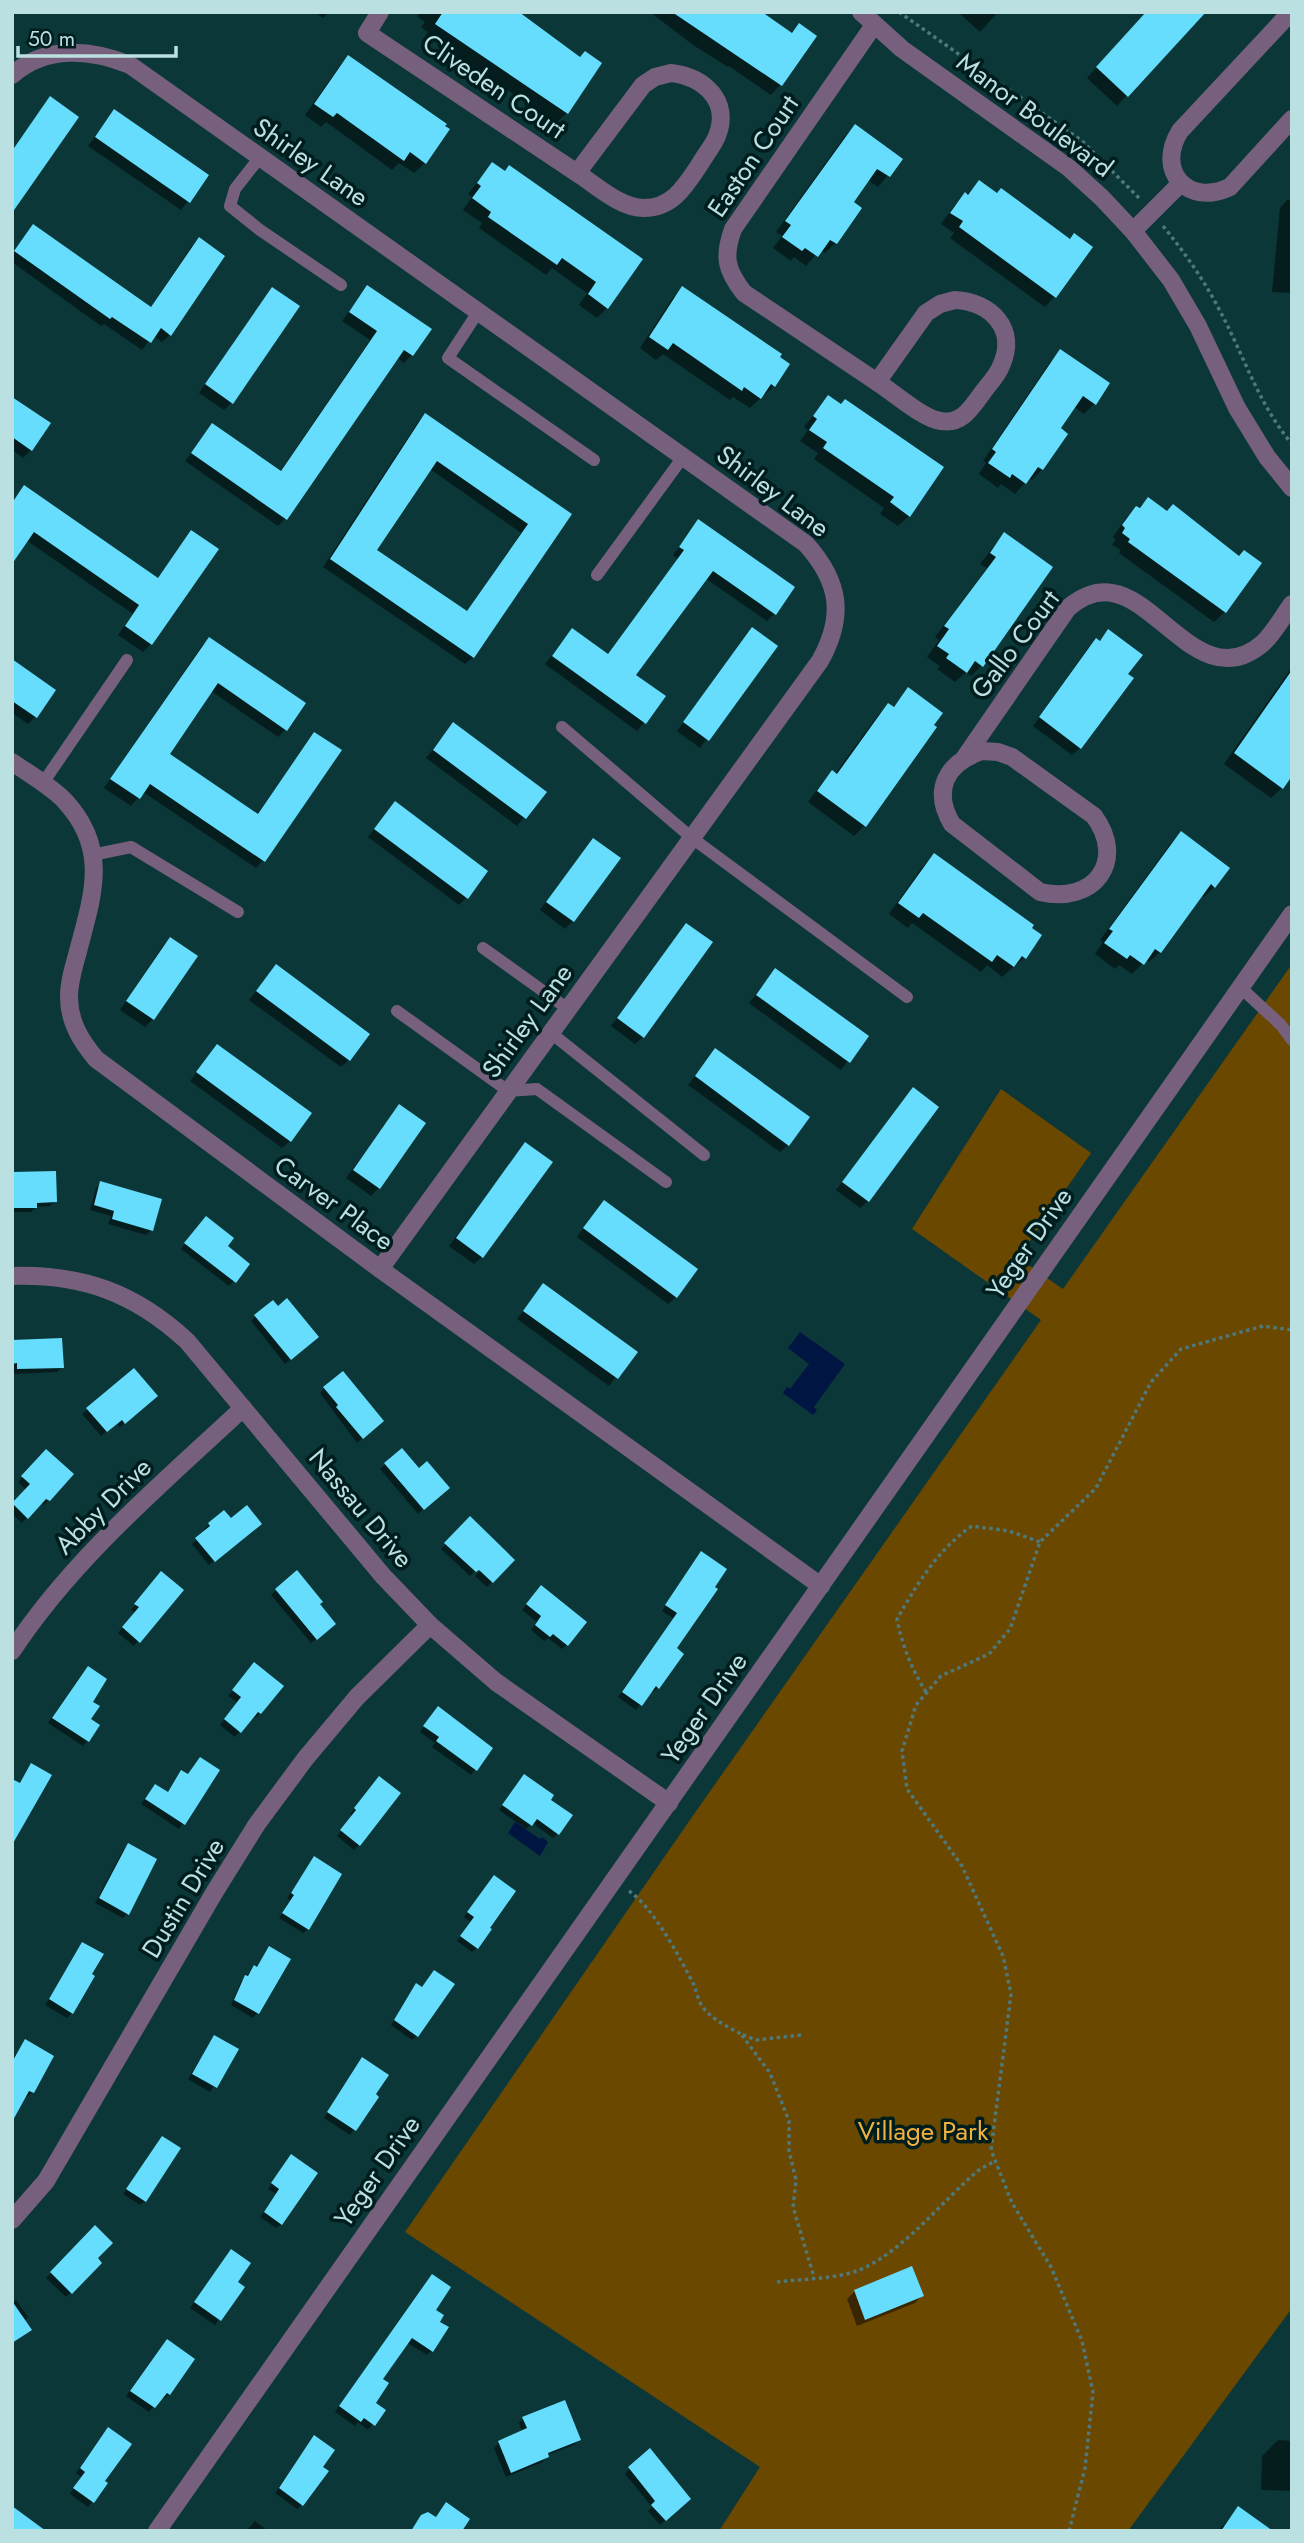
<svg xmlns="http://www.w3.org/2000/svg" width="1304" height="2543" font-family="Jost,sans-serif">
	<rect width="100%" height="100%" fill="#0b3738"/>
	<path fill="#6b4800" d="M1292 964V2308L1128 2531H719L760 2467 405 2232 692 1817 1041 1320 912 1229 1001 1089 1091 1153 1018 1258 1063 1289Z"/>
	<g fill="#001542">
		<path d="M800 1332 845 1364 814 1407 817 1410 813 1415 783 1393 787 1387 790 1389 809 1364 788 1348Z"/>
		<path d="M515 1822 540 1839 542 1837 548 1842 540 1856 508 1833Z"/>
	</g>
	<g fill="#0007" fill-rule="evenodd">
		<path d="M314 12H329L323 18Z"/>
		<path d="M420 12H515L567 113 556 123 426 35 428 32 421 27 425 22 417 16Z"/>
		<path d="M650 12H759L790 34 799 25 781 84 771 95 729 66 728 67 693 45Z"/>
		<path d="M958 12H998L980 32Z"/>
		<path d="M1148 12 1127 95 1117 106 1087 78Z"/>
		<path d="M348 57 443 127 425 163 414 173 399 163 392 170 326 122 321 127 305 115 338 68Z"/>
		<path d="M115 111 207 176 181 210 88 146Z"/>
		<path d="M855 126 901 159 878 187 868 180 851 202 835 243 825 253 820 250 806 266 794 257 791 261 773 248 782 236 776 232 844 137Z"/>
		<path d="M492 164 641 259 607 308 597 318 579 305 587 293 552 268 546 275 479 228 482 223 463 210 472 197 468 194Z"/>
		<path d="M979 183 1055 296 1045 307 950 238 954 233 941 224 955 205Z"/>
		<path d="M1287 200H1292V293L1272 292 1280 208Z"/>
		<path d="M34 226 150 308 191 247 199 239 170 335 162 342 153 336 142 350 104 324 101 326 12 262V253Z"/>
		<path d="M367 288 412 355 404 363 396 357 286 518 278 526 185 461 212 426 279 473 370 340 342 321Z"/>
		<path d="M272 289 232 402 224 410 199 393 265 297Z"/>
		<path d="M683 289 774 386 750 408 733 397 730 400 663 354 656 360 640 348 672 299Z"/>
		<path d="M1061 351 1094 404 1084 414 1074 407 1059 429 1042 469 1032 480 1029 478 1015 494 1001 484 998 488 979 474 986 463 983 461 1050 362Z"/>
		<path d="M828 397 909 516 898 526 880 514 884 508 814 459 818 453 800 441 808 430 804 427Z"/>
		<path d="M12 399 31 450 23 458 12 450Z"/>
		<path d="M425 415 570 514 473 657 465 664 323 567 418 422ZM430 469 521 533 466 613 375 551Z"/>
		<path d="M24 488 157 579 192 532 216 549 151 644 143 652 118 635 133 614 26 540 12 561V502Z"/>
		<path d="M1148 499 1225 612 1214 622 1119 553 1121 550 1112 545 1116 539 1113 537 1126 518Z"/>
		<path d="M699 521 774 614 767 621 705 578 634 675 664 697 637 731 545 664 572 630 607 655 678 559 673 555Z"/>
		<path d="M1004 534 1050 567 981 666 971 676 966 672 955 682 937 669 940 666 927 657 939 640 935 637 987 568 980 564Z"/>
		<path d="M752 630 775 647 700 748 677 731Z"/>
		<path d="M1108 632 1080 748 1072 755 1033 726 1088 648 1096 640 1098 642Z"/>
		<path d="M209 639 286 729 278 737 211 691 168 755 257 815 307 742 314 734 263 860 256 868 143 792 131 806 104 788 201 647Z"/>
		<path d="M12 661 35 717 28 724 12 713Z"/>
		<path d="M1292 667V762L1282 788 1271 798 1224 764Z"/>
		<path d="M908 690 865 825 854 836 808 802 822 783 832 772 835 774 878 715 888 705 892 708Z"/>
		<path d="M453 724 544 792 517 826 426 758Z"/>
		<path d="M388 811 466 898 459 905 368 837Z"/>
		<path d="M1181 834 1214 887 1204 897 1201 895 1160 952 1149 962 1146 960 1132 974 1119 965 1115 969 1095 954 1103 942 1100 940 1170 844Z"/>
		<path d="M586 848 573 921 565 929 540 910Z"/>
		<path d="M934 856 1024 958 1002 977 987 965 981 972 912 923 908 928 889 914 923 866Z"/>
		<path d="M686 925 643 1037 635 1044 611 1026Z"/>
		<path d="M170 939 195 956 153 1019 145 1027 120 1010 162 947Z"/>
		<path d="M276 966 349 1060 341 1067 249 1000Z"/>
		<path d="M775 970 867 1036 841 1070 749 1003Z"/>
		<path d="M217 1046 290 1141 282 1148 190 1081Z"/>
		<path d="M715 1050 788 1145 780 1152 688 1085Z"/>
		<path d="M913 1089 868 1201 860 1208 836 1190Z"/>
		<path d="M399 1106 379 1188 371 1196 346 1178Z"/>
		<path d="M525 1144 482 1257 474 1264 449 1246Z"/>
		<path d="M12 1146 14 1173 55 1201 50 1206 36 1207 31 1212H12Z"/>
		<path d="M101 1183 151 1230 146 1235 108 1224 111 1216 90 1210 96 1188Z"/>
		<path d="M597 1210 676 1297 668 1304 577 1237Z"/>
		<path d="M201 1223 225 1247 234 1281 229 1286 181 1249Z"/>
		<path d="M543 1286 635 1352 609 1386 517 1319Z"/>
		<path d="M255 1317 312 1342 285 1364 251 1321Z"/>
		<path d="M12 1342 62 1367 57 1372 13 1374Z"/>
		<path d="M134 1370 151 1401 120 1427 116 1423 101 1436 82 1414Z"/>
		<path d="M324 1388 377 1426 357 1443 320 1393Z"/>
		<path d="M401 1450 443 1492 418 1514 380 1469Z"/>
		<path d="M46 1452 71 1475 44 1505 40 1502 22 1523 12 1514V1505L26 1490 18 1482Z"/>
		<path d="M224 1513 230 1520 255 1528 209 1565 192 1544 206 1532 204 1529Z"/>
		<path d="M470 1519 513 1560 487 1587 475 1576 486 1565 484 1562 470 1576 441 1549Z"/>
		<path d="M701 1553 674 1649 658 1688 653 1692 651 1690 636 1710 618 1697 674 1619 662 1611Z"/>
		<path d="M157 1578 138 1641 134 1646 118 1633 135 1613 131 1610Z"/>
		<path d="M276 1590 318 1605 329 1629 311 1643 271 1595Z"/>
		<path d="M536 1592 567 1645 562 1649 548 1638 544 1641 531 1630 537 1622 522 1610Z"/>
		<path d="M250 1669 260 1713 255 1718 253 1716 235 1737 220 1725 238 1703 228 1696Z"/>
		<path d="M83 1673 90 1702 88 1720 98 1726 83 1746 48 1723Z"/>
		<path d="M433 1713 491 1749 471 1775 432 1747 435 1743 420 1732Z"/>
		<path d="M200 1759 218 1771 179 1829 141 1804 155 1786 167 1793 177 1777 187 1776Z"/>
		<path d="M519 1781 548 1800 558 1834 553 1838 532 1823 526 1829 499 1810Z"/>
		<path d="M375 1783 359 1845 354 1850 337 1836 353 1816 350 1814Z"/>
		<path d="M128 1845V1913L123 1918 95 1903 123 1850Z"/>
		<path d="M314 1859 308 1929 303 1933 279 1918 290 1900 287 1898Z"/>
		<path d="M489 1882 477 1948 472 1952 457 1941 471 1922 464 1917Z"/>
		<path d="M83 1944 72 2013 67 2018 45 2005Z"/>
		<path d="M269 1949 257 2013 253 2018 231 2005 241 1982 254 1967 256 1968Z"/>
		<path d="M416 1986 417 2036 412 2040 391 2025Z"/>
		<path d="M214 2037 236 2050 210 2092 188 2079Z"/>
		<path d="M25 2041 32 2092 27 2097 25 2095 12 2111V2059Z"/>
		<path d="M358 2064 377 2097 350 2135 324 2118Z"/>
		<path d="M157 2144 145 2201 140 2205 123 2194Z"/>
		<path d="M287 2161 281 2224 276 2228 260 2217 276 2194 268 2189Z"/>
		<path d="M95 2227V2258L100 2263 66 2297 46 2278Z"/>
		<path d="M227 2256 235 2282 242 2287 215 2325 190 2308Z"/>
		<path d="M911 2268 922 2295 915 2303 857 2326 847 2299 855 2291Z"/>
		<path d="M428 2281 434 2311 431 2351 427 2355 406 2342 381 2379 373 2403 383 2410 368 2430 358 2422 355 2426 335 2412Z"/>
		<path d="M16 2300 28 2317 24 2321 29 2330 12 2343V2303Z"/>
		<path d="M162 2346 169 2394 164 2399 161 2397 149 2412 126 2396Z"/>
		<path d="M523 2419 579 2440 574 2445 547 2455 543 2462 506 2477 494 2448 499 2443 522 2432 519 2423Z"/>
		<path d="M103 2434 92 2502 88 2507 70 2494 81 2477 76 2473Z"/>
		<path d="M1278 2440 1292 2441V2491L1261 2490 1262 2456Z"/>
		<path d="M310 2442 302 2505 297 2509 275 2493Z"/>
		<path d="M629 2469 684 2504 660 2525 648 2511 652 2507 625 2474Z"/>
		<path d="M1238 2509 1261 2531H1218Z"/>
		<path d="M255 2521 268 2531H246Z"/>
	</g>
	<g fill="#66ddfd" fill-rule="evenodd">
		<path d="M443 12H519L580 57 585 51 602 63 568 114 435 24Z"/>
		<path d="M672 12H762L792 33 799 23 817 36 782 86Z"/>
		<path d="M1146 12H1206L1128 97 1096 67Z"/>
		<path d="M348 55 447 124 445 126 450 129 426 164 410 152 404 161 337 113 333 117 314 104Z"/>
		<path d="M50 96 79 117 12 213V151Z"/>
		<path d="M114 109 209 175 190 203 95 137Z"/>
		<path d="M855 124 903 159 890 177 877 169 854 202 862 208 837 244 830 240 818 257 805 248 802 251 782 237 791 225 785 221Z"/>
		<path d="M492 162 505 171 509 165 643 259 608 309 588 294 596 282 562 258 557 265 488 217 491 212 472 198 481 186 477 183Z"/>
		<path d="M979 180 997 193 1001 188 1070 239 1074 233 1093 247 1056 298 959 227 963 221 950 213 965 192 968 195Z"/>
		<path d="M33 224 151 307 199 237 225 256 171 336 161 328 151 343 112 317 110 319 14 251Z"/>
		<path d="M367 285 432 329 413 356 404 350 287 520 191 453 212 423 281 471 377 331 349 312Z"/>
		<path d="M682 286 782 354 780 357 790 364 775 387 771 384 761 399 744 387 742 391 673 343 668 350 649 337Z"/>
		<path d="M272 287 300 306 233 404 205 384Z"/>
		<path d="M1060 349 1110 383 1096 405 1083 396 1061 428 1068 434 1043 470 1038 467 1026 484 1012 474 1010 478 988 463 996 452 992 449Z"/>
		<path d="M828 395 841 404 845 399 944 467 910 517 890 502 894 497 823 448 827 442 809 430 817 419 813 416Z"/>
		<path d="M12 397 51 423 32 451 12 437Z"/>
		<path d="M425 413 572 514 474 658 330 559ZM437 461 528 524 467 611 377 550Z"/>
		<path d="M24 485 158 578 191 530 219 549 152 645 125 626 139 605 34 532 12 564V503Z"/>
		<path d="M1148 497 1167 511 1173 504 1239 556 1244 550 1262 563 1226 613 1128 542 1130 539 1122 533 1125 528 1122 525 1136 506 1140 508Z"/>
		<path d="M698 519 795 587 776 615 713 571 636 675 666 696 646 724 552 656 572 628 608 654 684 550 679 547Z"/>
		<path d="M1004 532 1053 567 983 667 975 661 967 673 946 658 949 654 937 646 949 629 944 626 996 557 990 553Z"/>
		<path d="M752 627 778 646 709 741 683 722Z"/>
		<path d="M1108 629 1143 655 1128 674 1134 678 1081 749 1039 717 1096 638 1100 641Z"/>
		<path d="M209 637 306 703 287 731 218 683 170 754 258 814 314 732 342 750 265 862 150 784 140 799 110 779Z"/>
		<path d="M12 659 56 690 37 718 12 701Z"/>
		<path d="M1292 670V776L1283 789 1234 753Z"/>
		<path d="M908 687 943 713 934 725 937 727 866 827 817 791 832 770 837 774 888 703 894 707Z"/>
		<path d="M453 722 547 792 526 819 433 750Z"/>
		<path d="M395 801 488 871 468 899 374 829Z"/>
		<path d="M1181 831 1230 868 1215 888 1211 884 1161 953 1155 949 1144 965 1130 955 1127 959 1104 943 1113 931 1109 929Z"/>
		<path d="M593 838 621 858 574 922 546 902Z"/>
		<path d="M934 853 1034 925 1032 928 1042 935 1026 959 1022 956 1014 967 997 955 992 962 923 913 919 918 898 903Z"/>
		<path d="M686 923 713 942 644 1038 617 1018Z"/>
		<path d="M170 937 198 956 154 1020 126 1001Z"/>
		<path d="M276 964 370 1034 350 1061 256 991Z"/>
		<path d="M775 968 869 1036 850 1063 756 995Z"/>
		<path d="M217 1044 312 1113 291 1142 196 1072Z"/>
		<path d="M715 1048 810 1117 789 1146 695 1076Z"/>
		<path d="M913 1087 939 1107 869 1202 842 1182Z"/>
		<path d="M399 1104 426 1123 380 1189 353 1170Z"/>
		<path d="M525 1142 553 1162 483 1258 456 1238Z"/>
		<path d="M56 1171 57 1202 37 1203V1208H12V1172Z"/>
		<path d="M100 1181 162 1199 153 1231 112 1219 114 1211 94 1205Z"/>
		<path d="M604 1200 698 1269 677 1298 583 1228Z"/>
		<path d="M206 1216 234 1238 228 1246 250 1264 236 1283 184 1243Z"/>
		<path d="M543 1283 638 1352 618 1379 523 1311Z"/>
		<path d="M287 1298 319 1337 291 1360 254 1315 273 1300 278 1306Z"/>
		<path d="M62 1338 64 1368 17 1369V1363L12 1364V1340Z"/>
		<path d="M134 1368 158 1396 125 1424 122 1420 107 1432 86 1408Z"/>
		<path d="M343 1371 384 1421 363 1439 336 1407 338 1405 323 1387Z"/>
		<path d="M402 1448 419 1468 427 1461 450 1488 424 1510 384 1463Z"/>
		<path d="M46 1449 74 1474 50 1501 46 1499 28 1519 12 1503 30 1484 21 1476Z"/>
		<path d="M247 1505 262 1524 215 1562 195 1538 210 1526 208 1523 224 1510 231 1518Z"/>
		<path d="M470 1516 515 1560 493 1583 479 1570 476 1572 444 1543Z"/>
		<path d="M701 1551 727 1569 715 1587 718 1589 677 1648 684 1654 659 1689 656 1686 642 1706 622 1692 677 1613 665 1605Z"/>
		<path d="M297 1570 323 1602 320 1604 336 1624 317 1640 275 1589Z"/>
		<path d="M161 1571 184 1590 140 1643 122 1627 139 1607 134 1604Z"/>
		<path d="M541 1585 587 1622 568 1646 553 1634 550 1637 535 1625 541 1616 526 1604Z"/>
		<path d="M254 1662 284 1686 261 1714 258 1712 241 1733 224 1719 241 1697 232 1690Z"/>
		<path d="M88 1666 107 1679 93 1702 100 1706 91 1719 100 1725 89 1742 52 1718Z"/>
		<path d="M438 1706 493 1748 477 1771 436 1741 439 1737 423 1726Z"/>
		<path d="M200 1757 220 1770 185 1825 145 1799 155 1784 168 1792 181 1770 188 1774Z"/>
		<path d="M31 1763 52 1775 12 1845V1779L20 1783Z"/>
		<path d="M524 1774 554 1795 551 1800 573 1815 559 1835 537 1819 532 1826 502 1805Z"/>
		<path d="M379 1776 401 1793 360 1846 340 1830 356 1810 354 1808Z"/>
		<path d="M128 1843 157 1859 129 1915 99 1898Z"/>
		<path d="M314 1856 342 1874 309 1930 282 1913 294 1895 291 1893Z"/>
		<path d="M494 1875 516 1891 490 1928 492 1929 478 1949 460 1936 474 1917 467 1912Z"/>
		<path d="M82 1942 104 1954 92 1974 95 1976 73 2014 49 1999Z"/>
		<path d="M269 1946 291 1959 259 2014 234 2000 245 1975 248 1976 254 1965 257 1967Z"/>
		<path d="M434 1970 455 1984 418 2037 394 2020 416 1983 422 1987Z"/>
		<path d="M214 2035 239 2049 217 2088 192 2074Z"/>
		<path d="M25 2039 54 2056 34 2093 29 2091 12 2122V2062Z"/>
		<path d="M362 2057 389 2075 376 2094 379 2097 356 2131 327 2112Z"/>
		<path d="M162 2136 181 2148 146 2202 126 2189Z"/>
		<path d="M291 2154 318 2173 282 2225 264 2212 279 2189 271 2183Z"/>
		<path d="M95 2225 113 2243 98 2258 102 2263 72 2294 50 2272Z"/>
		<path d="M231 2249 251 2263 238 2282 245 2287 221 2321 194 2302Z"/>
		<path d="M912 2266 924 2296 865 2320 854 2290Z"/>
		<path d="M432 2274 451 2287 436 2310 444 2315 440 2322 449 2327 433 2352 412 2338 383 2379 389 2383 376 2403 386 2410 375 2426 364 2418 361 2422 339 2406Z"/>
		<path d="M12 2301 32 2330 12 2343Z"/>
		<path d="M167 2339 195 2359 170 2395 167 2393 155 2408 130 2391Z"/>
		<path d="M565 2400 581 2440 548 2453 549 2457 511 2473 498 2441 527 2428 522 2417Z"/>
		<path d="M108 2427 132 2444 105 2481 108 2483 94 2503 73 2488 85 2472 80 2468Z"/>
		<path d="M314 2435 335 2450 323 2467 329 2471 303 2506 279 2488Z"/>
		<path d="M650 2448 691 2499 666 2521 651 2505 655 2501 628 2467Z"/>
		<path d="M446 2502 470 2519 462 2531H411L421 2515 428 2512 436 2517Z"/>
		<path d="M12 2506 46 2531H12Z"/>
		<path d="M1238 2506 1273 2531H1221Z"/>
	</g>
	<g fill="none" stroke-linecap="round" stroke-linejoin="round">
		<g stroke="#4e7879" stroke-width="3.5" stroke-dasharray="3.5 3.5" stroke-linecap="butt">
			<path d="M899 12 1082 141 1140 199"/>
			<path d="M1163 226C1185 253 1204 280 1220 311 1244 356 1259 405 1292 444"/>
			<path d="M926 1692C912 1670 902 1645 897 1619 917 1584 938 1549 972 1526L1009 1531 1040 1542"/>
			<path d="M629 1891C654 1908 680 1958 694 1985 697 1993 699 2004 705 2010 715 2021 728 2027 741 2034"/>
			<path d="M801 2035 756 2040 741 2034 770 2073 789 2121V2151L796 2180 793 2207 814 2277"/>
			<path d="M777 2282C806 2278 842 2280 868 2266 911 2243 943 2200 980 2169L995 2161"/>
			<path d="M1069 2531 1085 2468 1093 2392 1082 2341 1051 2267 1012 2203 991 2150 1011 1994 1003 1956 962 1866 907 1789 902 1751 916 1705 941 1676 989 1654 1010 1629 1040 1542 1096 1488 1151 1382 1181 1349 1263 1326 1292 1330"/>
		</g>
		<g stroke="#76607d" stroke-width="12">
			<path d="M260 157 235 189 230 206 260 230 341 285"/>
			<path d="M478 312 448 358 594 460"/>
			<path d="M597 575 683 457"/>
			<path d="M562 727 692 838 907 997"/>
			<path d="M43 783 127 660"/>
			<path d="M92 855 131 847 238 912"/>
			<path d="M483 948 568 1009"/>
			<path d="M1240 987 1281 1025 1292 1040"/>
			<path d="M397 1011 508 1091 537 1089 666 1182"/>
			<path d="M551 1033 704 1155"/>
		</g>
		<g stroke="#76607d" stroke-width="18">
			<path d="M380 12 367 33 577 173"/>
			<path d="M861 12 902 49 1069 168 1102 198 1133 231 1171 280 1198 326 1237 408 1267 457 1292 488"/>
			<path d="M1291 12 1180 131C1155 171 1188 207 1230 187L1292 119"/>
			<path d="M874 25 733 229C723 257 726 270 744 293L877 382"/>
			<path d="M671 73C704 77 731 101 717 136 713 146 705 155 700 164 686 185 673 208 644 208 620 208 596 185 577 173L643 85 655 77Z"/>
			<path d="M12 75C46 45 91 49 130 65L806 544C840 582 845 616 820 661L380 1269"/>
			<path d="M1133 231 1181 183"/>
			<path d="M955 300C991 302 1018 329 1001 366 997 376 989 384 983 392 972 407 962 425 941 421 923 419 893 392 877 382L926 313 940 304Z"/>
			<path d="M982 751 998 752 1012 757 1094 816C1127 861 1094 905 1040 892L952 824C932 790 946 763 982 751Z"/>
			<path d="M965 757 1068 608C1080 598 1095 590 1112 593 1160 600 1205 694 1263 643 1274 633 1283 616 1292 604"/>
			<path d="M12 762C29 774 49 785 64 800 111 850 92 897 77 955 73 969 69 983 69 997 69 1022 81 1041 96 1059L380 1269 821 1586"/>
			<path d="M12 1276C83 1274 135 1293 187 1341L383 1576 430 1625 496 1682 669 1803"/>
			<path d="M12 1651C74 1557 162 1484 243 1408"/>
			<path d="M12 2220 46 2181 214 1893 257 1824 305 1759 357 1697 430 1625"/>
			<path d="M157 2531 1292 914"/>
		</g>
	</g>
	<g text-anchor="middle" stroke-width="7" stroke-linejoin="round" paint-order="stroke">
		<g font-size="26" fill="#bbe0e1" stroke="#001d1e">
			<text transform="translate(494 86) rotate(34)" y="9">Cliveden Court</text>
			<text transform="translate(1035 115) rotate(37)" y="9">Manor Boulevard</text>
			<text transform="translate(753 156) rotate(-56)" y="9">Easton Court</text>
			<text transform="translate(311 162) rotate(35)" y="9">Shirley Lane</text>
			<text transform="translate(773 491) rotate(37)" y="9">Shirley Lane</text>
			<text transform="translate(1015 644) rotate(-53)" y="9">Gallo Court</text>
			<text transform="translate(527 1021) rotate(-54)" y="9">Shirley Lane</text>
			<text transform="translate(334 1203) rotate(36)" y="9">Carver Place</text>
			<text transform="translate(1029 1243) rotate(-55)" y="9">Yeger Drive</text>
			<text transform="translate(103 1506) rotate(-45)" y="9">Abby Drive</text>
			<text transform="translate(361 1508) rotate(50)" y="9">Nassau Drive</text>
			<text transform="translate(704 1708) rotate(-55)" y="9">Yeger Drive</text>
			<text transform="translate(183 1898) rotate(-59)" y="9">Dustin Drive</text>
			<text transform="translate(377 2171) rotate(-55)" y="9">Yeger Drive</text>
		</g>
		<g font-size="26" fill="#f1b13f" stroke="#001d1e">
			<text x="923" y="2140">Village Park</text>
		</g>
	</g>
	<rect width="1304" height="2543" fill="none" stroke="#bbe0e1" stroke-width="28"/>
	<path d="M18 46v10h158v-10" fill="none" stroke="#bbe0e1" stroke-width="3.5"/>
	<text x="28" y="46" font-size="21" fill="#bbe0e1" stroke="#001d1e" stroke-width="5" paint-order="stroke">50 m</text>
</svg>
